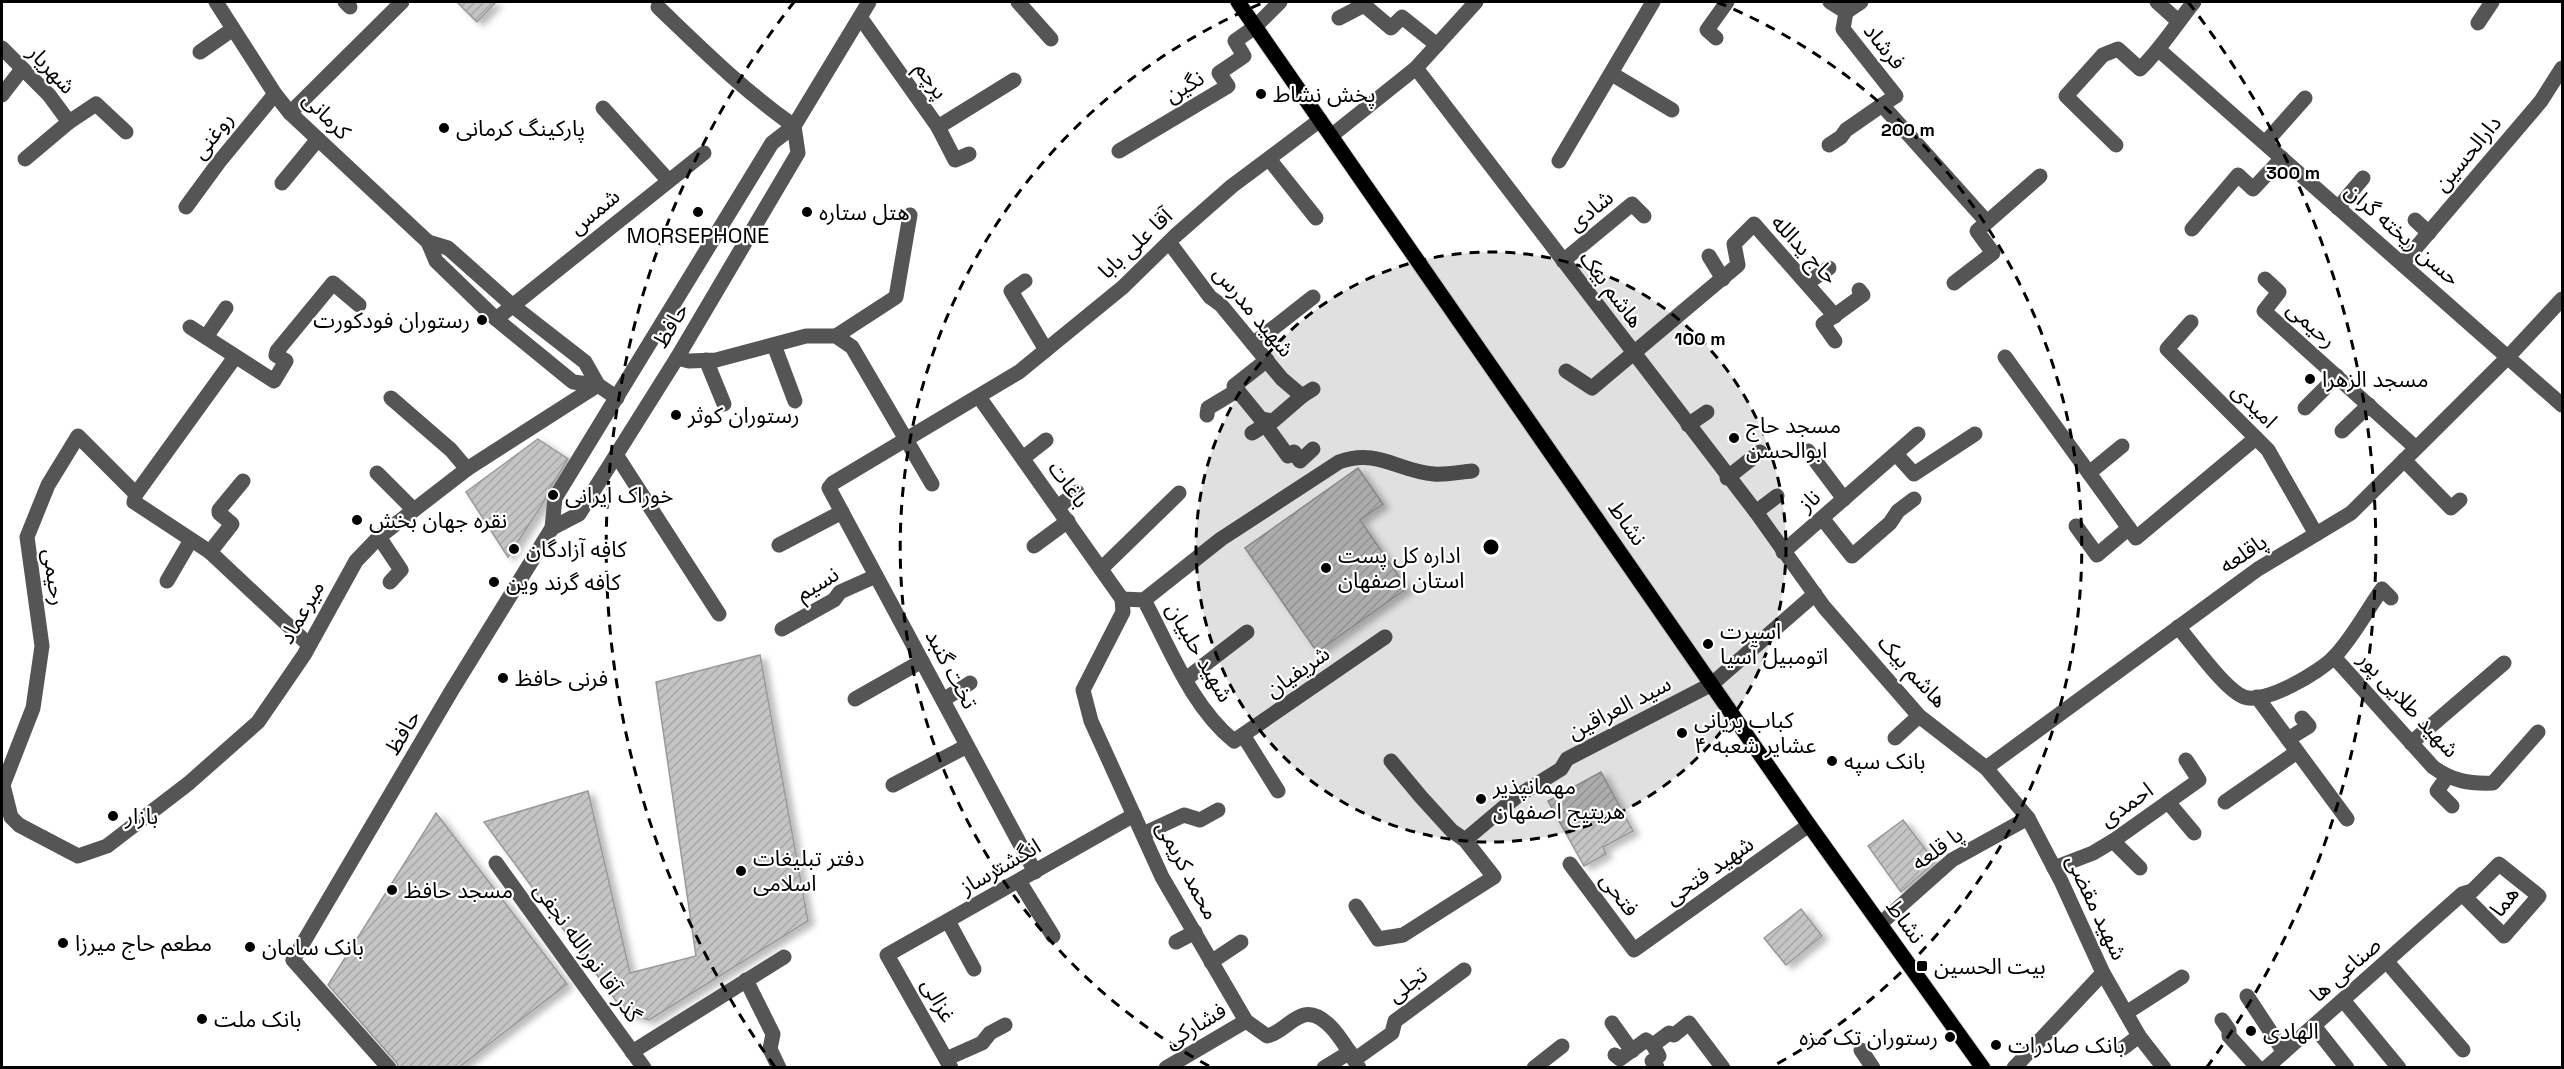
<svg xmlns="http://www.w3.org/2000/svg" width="2564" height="1069" font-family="'Space Grotesk','Noto Sans Arabic',sans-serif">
	<defs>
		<pattern id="building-hatch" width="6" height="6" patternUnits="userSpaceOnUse" patternTransform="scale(1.5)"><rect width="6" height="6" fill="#c4c4c4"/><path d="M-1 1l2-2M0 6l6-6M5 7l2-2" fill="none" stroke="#a7a7a7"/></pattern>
		<filter id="shadow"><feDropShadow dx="6" dy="4" stdDeviation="3" flood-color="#0004"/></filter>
	</defs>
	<rect width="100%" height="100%" fill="#fff"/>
	<g fill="url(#building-hatch)" stroke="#999" stroke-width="1.5" filter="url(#shadow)">
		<path d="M457 2H496L477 22Z"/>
		<path d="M538 439 568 459 547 493 545 500 508 557 466 492Z"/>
		<path d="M1358 468 1383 504 1360 520 1407 588 1317 652 1245 548Z"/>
		<path d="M760 655 808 921 649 1020 625 1013 484 822 588 791 630 973 696 956 656 682Z"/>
		<path d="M1601 772 1633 831 1603 847 1606 854 1584 866 1548 801Z"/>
		<path d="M436 813 567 984 458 1068H399L396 1062 328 985Z"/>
		<path d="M1903 820 1935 862 1901 892 1868 846Z"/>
		<path d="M1801 909 1822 936 1786 965 1764 938Z"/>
	</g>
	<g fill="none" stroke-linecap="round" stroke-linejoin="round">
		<defs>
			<path id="major" d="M1238 2 1809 825 1983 1068"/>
		</defs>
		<use href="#major" stroke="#dbdbdb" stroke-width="17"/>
		<g stroke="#555" stroke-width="15">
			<path d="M216 2 275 94 290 113 428 242 436 261 496 319 573 382 598 385"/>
			<path d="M345 2 350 7"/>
			<path d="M1018 2 1051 39"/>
			<path d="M1830 2 1846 12 1843 29 1896 96 1882 105 1986 221"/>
			<path d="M2157 2 2178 21"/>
			<path d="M658 7C702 49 744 91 794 126"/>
			<path d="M1846 12 1861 2"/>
			<path d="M860 17 938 127 955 160 969 154"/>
			<path d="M1339 18 1364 5 1391 28 1402 17 1437 45"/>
			<path d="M2478 23 2492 2"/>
			<path d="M1716 38 1707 30 1727 2"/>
			<path d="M2 48 49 95 69 122"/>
			<path d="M2159 50 2562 405"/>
			<path d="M200 52 233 29"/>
			<path d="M1416 68 1756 512 1824 607 1919 716 1986 768 2028 818 2061 881 2103 973 2139 1036 2164 1068"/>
			<path d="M1612 74 1672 110"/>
			<path d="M2 95 22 69"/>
			<path d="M603 108 668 180"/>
			<path d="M290 113 402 2"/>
			<path d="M938 127 1014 80"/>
			<path d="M1331 136 1416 68 1476 2"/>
			<path d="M2265 143 2305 98"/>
			<path d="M1829 145 1841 137 1846 130 1882 105"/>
			<path d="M2116 145 2066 96 2103 55 2118 49 2140 69C2161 49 2176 24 2194 2"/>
			<path d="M1119 151 1228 86 1219 73 1244 56 1235 41 1255 27 1280 2"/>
			<path d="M25 159 69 122 96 104 126 132"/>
			<path d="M1269 159 1316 218"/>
			<path d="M1559 161 1653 2"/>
			<path d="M282 183 318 139"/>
			<path d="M186 207 219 162 275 94"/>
			<path d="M2338 208 2363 178"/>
			<path d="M2415 220 2429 233"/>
			<path d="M2192 229 2238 175 2253 189 2282 158"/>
			<path d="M428 242 448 248 513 306 585 362 598 385 617 398"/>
			<path d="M1169 242 1210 297 1221 305 1282 379 1302 396 1313 389"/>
			<path d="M1709 256 1723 279"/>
			<path d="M1563 261 1632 204 1644 216"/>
			<path d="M2402 264 2541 101 2562 68"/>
			<path d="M2265 279 2279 292 2264 311 2416 448"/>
			<path d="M1025 281 1011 291 1046 350"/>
			<path d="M1807 283 1829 268"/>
			<path d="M1954 283 1993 253 1977 231 2040 176"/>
			<path d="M496 319 704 153"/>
			<path d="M2191 322 2167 349 2268 450 2316 534"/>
			<path d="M190 327 274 381 286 361 276 355 277 351 333 283 359 305"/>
			<path d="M836 336 896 297 910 215"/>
			<path d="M206 337 226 308"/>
			<path d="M1835 341 1823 324 1863 295 1859 290"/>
			<path d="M1253 344 1313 297"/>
			<path d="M774 345 795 401"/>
			<path d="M235 357 136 494 134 502 210 552 309 645"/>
			<path d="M2005 357 2136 538 2256 438"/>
			<path d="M677 358 689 361 716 360 806 336H836L852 347 932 484"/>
			<path d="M706 360 724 404"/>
			<path d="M1267 360 1234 386 1261 419 1273 421 1302 396"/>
			<path d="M1566 371 1592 388 1738 265 1734 244 1754 224 1835 316"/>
			<path d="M979 397 1122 599 1123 612 1083 690 1091 721 1162 877 1246 1021 1267 1036C1281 1033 1290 1019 1304 1015 1327 1009 1349 1052 1359 1068"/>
			<path d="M391 398 451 450 467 469"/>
			<path d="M2305 408 2337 376"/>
			<path d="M1207 415 1208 408 1238 390"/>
			<path d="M1261 419 1288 456 1294 452 1300 461 1313 449"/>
			<path d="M1688 425 1707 412"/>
			<path d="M2342 431 2369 405"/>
			<path d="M1252 433 1265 425"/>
			<path d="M1808 451 1844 499"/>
			<path d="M1896 454 1914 474 1975 434"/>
			<path d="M617 456 719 614"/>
			<path d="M1023 458 1046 440"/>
			<path d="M2404 460 2451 508 2460 500"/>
			<path d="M377 473 414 510"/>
			<path d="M2089 473 2122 446"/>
			<path d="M1727 478 1760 452"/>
			<path d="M136 494 78 436 48 485 27 537 42 646 33 708 3 785 11 817 19 825 78 856 107 846 189 783 258 722 304 655 356 561 379 537 467 469 598 385"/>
			<path d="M1058 507 1077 492"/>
			<path d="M1756 512 1777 496"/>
			<path d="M1822 518 1852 556 1890 523 1898 511 1914 499"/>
			<path d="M2076 526 2097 555 2129 528"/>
			<path d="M552 528 579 514 677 358 798 153 794 126"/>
			<path d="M379 537 401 570 390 582"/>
			<path d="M779 545 842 512"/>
			<path d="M1034 546 1068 521"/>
			<path d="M210 552 232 524 219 513V510L243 481"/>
			<path d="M1783 552 1918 434"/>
			<path d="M1101 569 1179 493"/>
			<path d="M167 581 191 540"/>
			<path d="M1122 599 1144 600C1170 648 1191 706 1234 741L1385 637"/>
			<path d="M1144 600 1221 539 1339 462C1378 448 1397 471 1434 474 1446 475 1460 472 1472 471"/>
			<path d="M2178 627C2193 644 2225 690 2244 697 2264 705 2320 672 2334 657 2352 639 2367 610 2382 589L2391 598"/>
			<path d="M782 629 834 600 840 592 876 576"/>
			<path d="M2334 657 2433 767C2452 781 2469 784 2493 783L2538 732"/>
			<path d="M1186 679 1247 632"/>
			<path d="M2257 697 2347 819"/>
			<path d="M855 699 922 661"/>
			<path d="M943 700 970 683"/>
			<path d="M1243 735 1278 791"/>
			<path d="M1895 738 1919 716"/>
			<path d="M2288 739 2309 726 2302 718"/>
			<path d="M2411 743 2504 663"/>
			<path d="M1986 768 2258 569 2351 513 2508 357 2562 299"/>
			<path d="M2447 777 2437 791 2452 806"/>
			<path d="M893 785 967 746"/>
			<path d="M2168 802 2194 833"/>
			<path d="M2225 802 2297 752"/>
			<path d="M1143 834 1184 815 1200 820 1218 810"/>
			<path d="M1465 840 1516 797 1561 769 1567 759 1712 684 1815 594"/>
			<path d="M2113 841 2140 868"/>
			<path d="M496 863 644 1068"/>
			<path d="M1570 864 1634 950 1809 825"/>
			<path d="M2054 868 2093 853 2113 841 2199 780 2186 760"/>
			<path d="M1035 872 829 488 833 483 1019 372 1123 287 1175 236 1232 186 1320 120"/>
			<path d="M1019 881 1053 936"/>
			<path d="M1356 906 1378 939 1403 935 1494 877 1465 840 1452 831 1421 797 1391 761"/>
			<path d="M948 921 974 969"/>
			<path d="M1880 924 1952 860 2028 818"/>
			<path d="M1176 942 1195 932"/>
			<path d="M1211 962 1241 942"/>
			<path d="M2387 962 2463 1050"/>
			<path d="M746 980 773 1034 770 1049 779 1068"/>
			<path d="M2247 996 2284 1052"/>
			<path d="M2343 1000 2399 1068"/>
			<path d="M2126 1013 2182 977"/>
			<path d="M2222 1020 2229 1030V1036L2258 1068"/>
			<path d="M1612 1023 1632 1051"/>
			<path d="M2314 1026 2347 1068"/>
			<path d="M1653 1045 1659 1056 1652 1061 1657 1067"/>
			<path d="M2123 1048 2139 1036"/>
			<path d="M1861 1050 1873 1068"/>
			<path d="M632 1052 784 957"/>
			<path d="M1615 1055 1620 1059 1646 1040 1653 1045 1669 1033 1674 1035 1689 1023 1723 1068"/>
			<path d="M946 1059 982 1043 990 1033 1005 1025"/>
			<path d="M1354 1060 1392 1033 1395 1021 1464 970"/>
			<path d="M389 1068 293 960 452 690 552 528 555 498 772 143 794 126 869 2"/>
			<path d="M951 1068 887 955 1134 815"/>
			<path d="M1166 1068 1246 1021"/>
			<path d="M1324 1068 1350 1052"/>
			<path d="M1534 1068 1562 1046"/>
			<path d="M2014 1068 2103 973"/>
			<path d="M2266 1068 2462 894 2472 891 2499 864 2539 896 2504 936 2462 894"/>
		</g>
		<use href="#major" stroke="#000" stroke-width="15"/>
	</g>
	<circle cx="1491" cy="547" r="295" fill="#000" fill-opacity=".12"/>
	<g fill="none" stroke="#000" stroke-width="3" stroke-dasharray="10 8">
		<circle cx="1491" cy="547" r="295"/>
		<path d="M1209 1066A590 590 0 0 1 1265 2M1717 2A590 590 0 0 1 1773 1066"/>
		<path d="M775 1067A885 885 0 0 1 794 2M2188 2A885 885 0 0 1 2207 1067"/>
	</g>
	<g fill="#000" stroke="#fff" stroke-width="2">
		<circle cx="1261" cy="94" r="6"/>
		<circle cx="444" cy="128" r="6"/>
		<circle cx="698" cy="212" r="6"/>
		<circle cx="807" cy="212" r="6"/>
		<circle cx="482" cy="320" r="6"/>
		<circle cx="2310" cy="379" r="6"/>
		<circle cx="676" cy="415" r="6"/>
		<circle cx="1734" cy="438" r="6"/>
		<circle cx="553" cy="495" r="6"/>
		<circle cx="357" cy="520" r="6"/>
		<circle cx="514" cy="549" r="6"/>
		<circle cx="1326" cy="568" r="6"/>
		<circle cx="494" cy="582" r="6"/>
		<circle cx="1708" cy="644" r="6"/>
		<circle cx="503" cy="678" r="6"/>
		<circle cx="1682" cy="733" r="6"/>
		<circle cx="1832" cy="761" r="6"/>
		<circle cx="1481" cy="799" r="6"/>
		<circle cx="113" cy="816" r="6"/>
		<circle cx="741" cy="871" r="6"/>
		<circle cx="392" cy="890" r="6"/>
		<circle cx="63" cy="943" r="6"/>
		<circle cx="250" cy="947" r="6"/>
		<rect x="1916" y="960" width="12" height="12" rx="3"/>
		<circle cx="202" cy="1019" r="6"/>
		<circle cx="2251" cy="1031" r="6"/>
		<circle cx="1950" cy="1037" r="6"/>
		<circle cx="1996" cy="1045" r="6"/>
	</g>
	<g text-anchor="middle" stroke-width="4.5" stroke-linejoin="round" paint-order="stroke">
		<g font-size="22" fill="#000" stroke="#fff">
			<text transform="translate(1885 46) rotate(51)" y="8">فرشاد</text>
			<text transform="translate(52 69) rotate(47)" y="8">شهریار</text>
			<text transform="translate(932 80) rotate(55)" y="8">پرچم</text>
			<text transform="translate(1184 86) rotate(-31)" y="8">نگین</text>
			<text transform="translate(327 115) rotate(45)" y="8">کرمانی</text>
			<text transform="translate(212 135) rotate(-52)" y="8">روغنی</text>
			<text transform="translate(2467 153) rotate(-50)" y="8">دارالحسین</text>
			<text transform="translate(1590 210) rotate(-39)" y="8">شادی</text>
			<text transform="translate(594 211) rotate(-39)" y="8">شمس</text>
			<text transform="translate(2403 234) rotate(41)" y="8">حسن ریخته گران</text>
			<text transform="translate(1135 243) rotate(-43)" y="8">آقا علی بابا</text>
			<text transform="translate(1805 249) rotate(47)" y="8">حاج یدالله</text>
			<text transform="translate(1612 289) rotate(53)" y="8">هاشم بیک</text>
			<text transform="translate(1254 311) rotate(50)" y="8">شهید مدرس</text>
			<text transform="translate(2312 324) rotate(42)" y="8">رحیمی</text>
			<text transform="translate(670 325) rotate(-59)" y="8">حافظ</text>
			<text transform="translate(2255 405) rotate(45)" y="8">امیدی</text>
			<text transform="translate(1069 484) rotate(54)" y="8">باغات</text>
			<text transform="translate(1809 500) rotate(-41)" y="8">ناز</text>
			<text transform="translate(1628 523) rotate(55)" y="8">نشاط</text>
			<text transform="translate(2243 553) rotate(-34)" y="8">پاقلعه</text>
			<text transform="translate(55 577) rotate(82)" y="8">رحیمی</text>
			<text transform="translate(817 583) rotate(-31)" y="8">نسیم</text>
			<text transform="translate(301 612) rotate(-60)" y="8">میرعماد</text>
			<text transform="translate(1200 652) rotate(60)" y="8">شهید حلبیان</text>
			<text transform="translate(952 669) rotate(62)" y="8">تخت گنبد</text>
			<text transform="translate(1297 671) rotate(-35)" y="8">شریفیان</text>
			<text transform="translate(1913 671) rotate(47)" y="8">هاشم بیک</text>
			<text transform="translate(2409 704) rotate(47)" y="8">شهید طلایی پور</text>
			<text transform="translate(1619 707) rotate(-27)" y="8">سید العراقین</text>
			<text transform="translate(402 732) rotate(-59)" y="8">حافظ</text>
			<text transform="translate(2126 804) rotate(-35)" y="8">احمدی</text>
			<text transform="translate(1937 848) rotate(-36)" y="8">پا قلعه</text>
			<text transform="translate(1000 866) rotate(-30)" y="8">انگشترساز</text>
			<text transform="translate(1188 870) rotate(62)" y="8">محمد کریمی</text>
			<text transform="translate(1709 870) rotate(-35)" y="8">شهید فتحی</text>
			<text transform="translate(1620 894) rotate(53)" y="8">فتحی</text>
			<text transform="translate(2504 901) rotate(-52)" y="8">هما</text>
			<text transform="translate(2097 907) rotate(65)" y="8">شهید مقضی</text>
			<text transform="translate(1906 921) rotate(54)" y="8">نشاط</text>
			<text transform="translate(588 952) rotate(54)" y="8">گذر آقا نورالله نجفی</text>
			<text transform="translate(2345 969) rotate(-41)" y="8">صناعی ها</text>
			<text transform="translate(1407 984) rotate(-37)" y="8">تجلی</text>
			<text transform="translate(939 1000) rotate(61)" y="8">غزالی</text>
			<text transform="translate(1195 1025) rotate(-31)" y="8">فشارکی</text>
		</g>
		<g font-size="22" fill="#000" stroke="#fff" text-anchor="start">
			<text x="1273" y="102">پخش نشاط</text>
			<text x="456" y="136">پارکینگ کرمانی</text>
			<text x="819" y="220">هتل ستاره</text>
			<text x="698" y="243" text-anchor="middle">MORSEPHONE</text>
			<text x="470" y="328" text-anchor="end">رستوران فودکورت</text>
			<text x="2322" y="387">مسجد الزهرا</text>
			<text x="688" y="423">رستوران کوثر</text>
			<text x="1746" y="433">مسجد حاج<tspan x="1746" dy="25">ابوالحسن</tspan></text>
			<text x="565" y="503">خوراک ایرانی</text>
			<text x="369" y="528">نقره جهان بخش</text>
			<text x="526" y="557">کافه آزادگان</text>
			<text x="1338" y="563">اداره کل پست<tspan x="1338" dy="25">استان اصفهان</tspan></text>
			<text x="506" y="590">کافه گرند وین</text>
			<text x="1720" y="639">اسپرت<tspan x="1720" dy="25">اتومبیل آسیا</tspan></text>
			<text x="515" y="686">فرنی حافظ</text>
			<text x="1694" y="728">کباب بریانی<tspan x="1694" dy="25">عشایر شعبه ۴</tspan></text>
			<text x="1844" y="769">بانک سپه</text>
			<text x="1493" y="794">مهمانپذیر<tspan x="1493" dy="25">هریتیج اصفهان</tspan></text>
			<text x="125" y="824">بازار</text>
			<text x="753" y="866">دفتر تبلیغات<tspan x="753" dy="25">اسلامی</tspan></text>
			<text x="404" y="898">مسجد حافظ</text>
			<text x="75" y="951">مطعم حاج ميرزا</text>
			<text x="262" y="955">بانک سامان</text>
			<text x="1934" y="974">بیت الحسین</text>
			<text x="214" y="1027">بانک ملت</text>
			<text x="2263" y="1039">الهادی</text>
			<text x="1938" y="1045" text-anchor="end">رستوران تک مزه</text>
			<text x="2008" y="1053">بانک صادرات</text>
		</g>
	</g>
	<circle cx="1491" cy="547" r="9" fill="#000" stroke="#fff" stroke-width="3"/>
	<g font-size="18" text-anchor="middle" font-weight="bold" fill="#000" stroke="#fff" stroke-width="4.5" stroke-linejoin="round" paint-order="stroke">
		<text x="1908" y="136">200 m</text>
		<text x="2293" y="179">300 m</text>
		<text x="1700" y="345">100 m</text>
	</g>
	<rect width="2564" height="1069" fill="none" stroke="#000000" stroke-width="6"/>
</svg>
